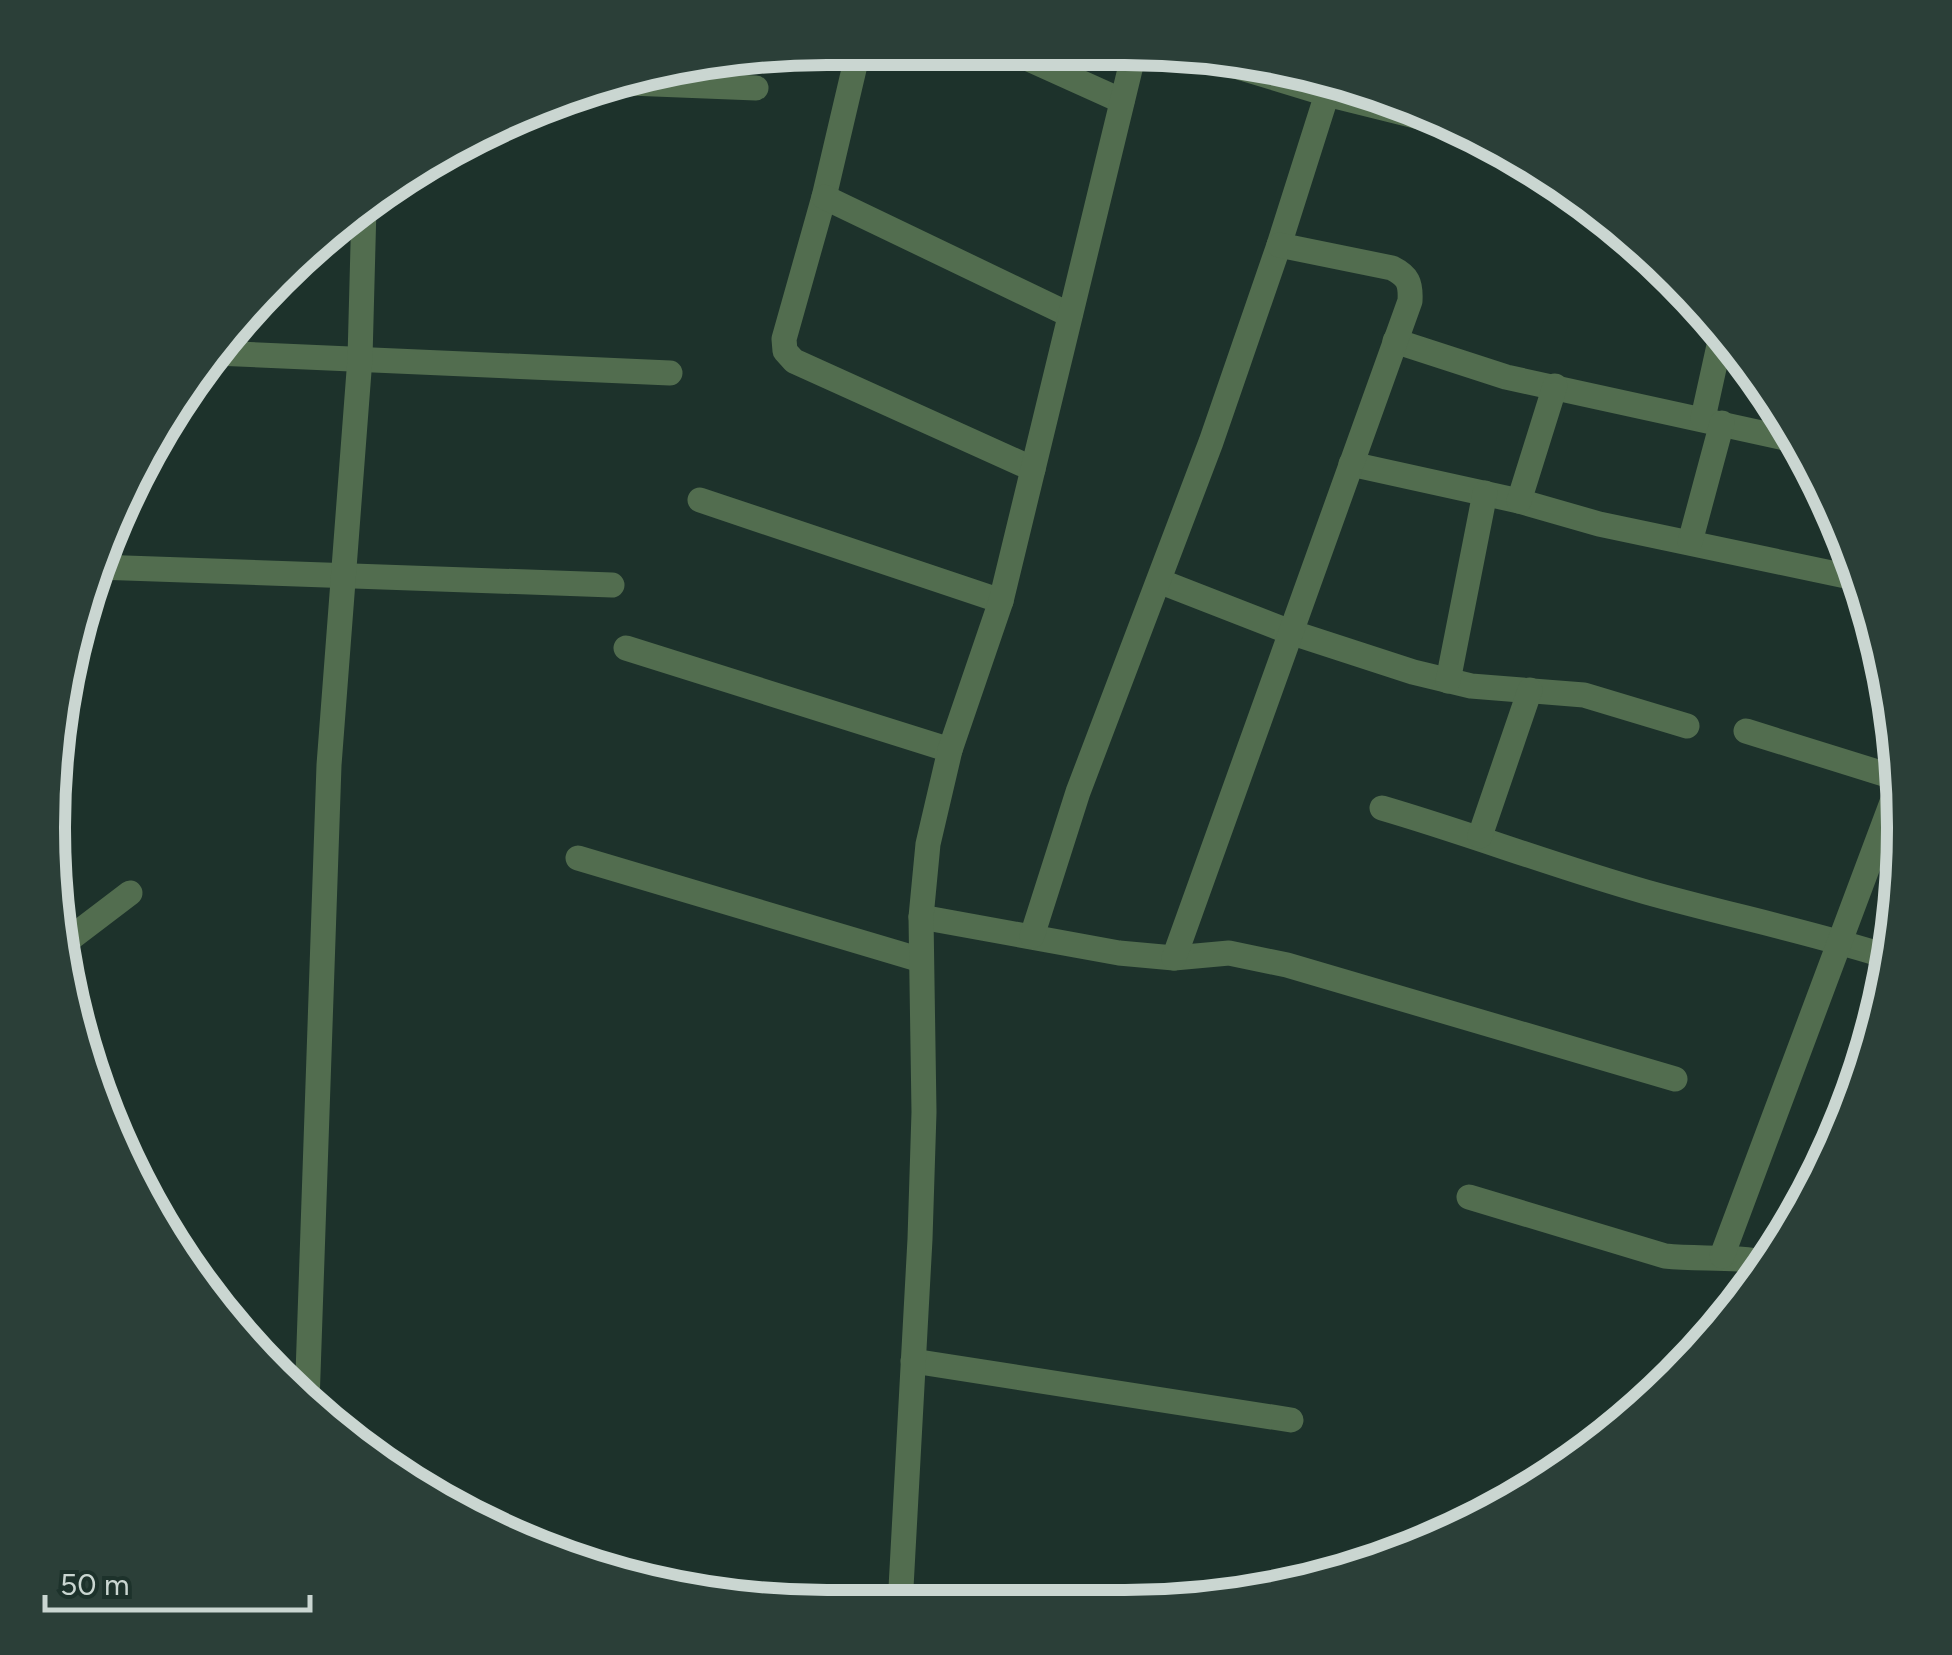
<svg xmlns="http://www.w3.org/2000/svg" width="1952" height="1655" font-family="Figtree,sans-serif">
	<rect width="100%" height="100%" fill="#1d322b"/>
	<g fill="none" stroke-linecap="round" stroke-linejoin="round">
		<g stroke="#526d4f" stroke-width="25">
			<path d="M859 48 824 197 784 339 785 351 794 361 1033 469"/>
			<path d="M1011 51 1122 101"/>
			<path d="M1225 63 1327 94 1472 130"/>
			<path d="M604 82 756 88"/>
			<path d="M824 197 1070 315"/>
			<path d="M1395 341 1506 377 1798 441"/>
			<path d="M215 353 670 373"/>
			<path d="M1703 418 1722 332"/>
			<path d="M1351 464 1519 501 1599 524 1860 579"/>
			<path d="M700 500 1001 601"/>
			<path d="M1519 501 1555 386"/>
			<path d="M1690 542 1722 423"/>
			<path d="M97 567 612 585"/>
			<path d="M1159 581 1290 632 1413 672 1471 686 1584 695 1687 726"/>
			<path d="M626 648 950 750"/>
			<path d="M1448 681 1485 493"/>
			<path d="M1746 731 1900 779"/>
			<path d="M1382 808C1471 834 1557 867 1646 892 1728 915 1811 932 1892 958"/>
			<path d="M1480 836 1530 690"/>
			<path d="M578 858 921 960"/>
			<path d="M921 917 1119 953 1174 958 1229 953 1287 965 1675 1079"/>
			<path d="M1032 936 1078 792 1211 442 1279 245 1327 94"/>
			<path d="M59 947 130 893"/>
			<path d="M1174 958 1410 301C1411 283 1408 276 1392 268L1279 245"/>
			<path d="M1469 1197 1665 1256C1701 1260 1735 1255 1771 1264"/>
			<path d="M1722 1256 1900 781"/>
			<path d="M913 1361 1291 1420"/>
			<path d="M307 1403 329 765 360 358 364 207"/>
			<path d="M900 1606 920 1239 924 1112 921 917 928 844 950 750 1001 601 1134 53"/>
		</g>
	</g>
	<path d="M0 0H1952V1655H0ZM827 65H1125A762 762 0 0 1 1887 827V828A762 762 0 0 1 1125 1590H827A762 762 0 0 1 65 828V827A762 762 0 0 1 827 65Z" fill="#2b3f38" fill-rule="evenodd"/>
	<path fill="none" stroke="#cad6d1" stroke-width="12" d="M827 65H1125A762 762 0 0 1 1887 827V828A762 762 0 0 1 1125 1590H827A762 762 0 0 1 65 828V827A762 762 0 0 1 827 65Z"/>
	<path d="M45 1595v15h265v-15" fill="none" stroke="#cad6d1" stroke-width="5"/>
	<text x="60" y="1595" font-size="30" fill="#cad6d1" stroke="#1d322b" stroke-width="8" paint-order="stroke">50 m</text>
</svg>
